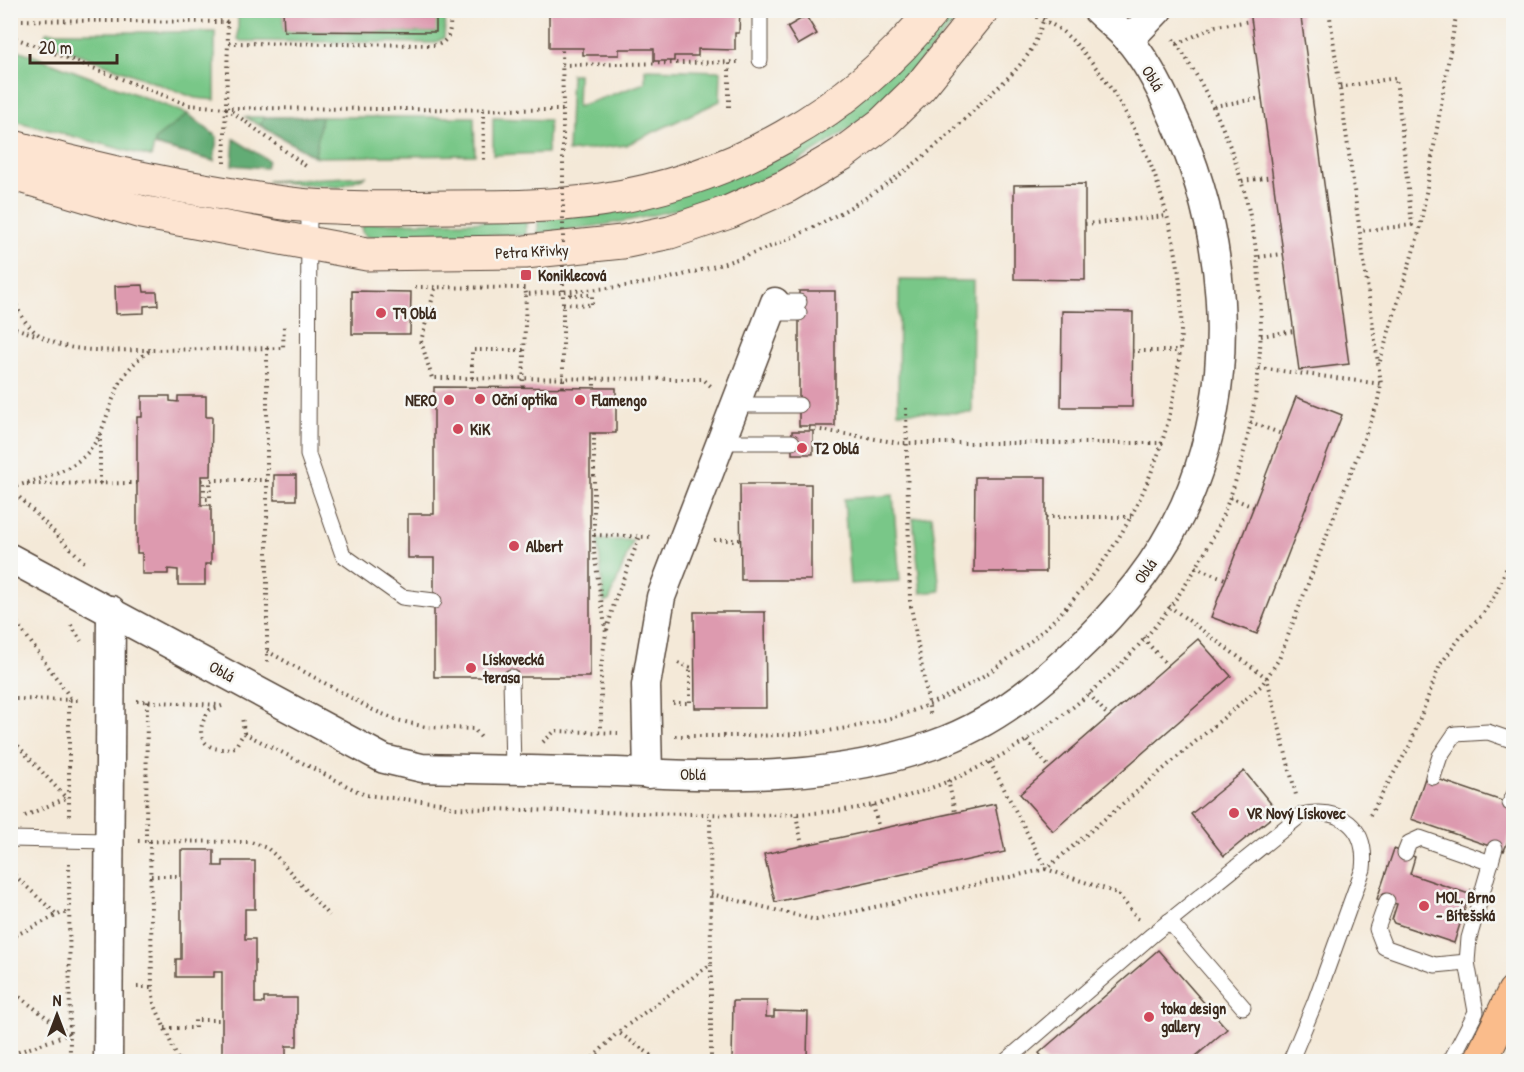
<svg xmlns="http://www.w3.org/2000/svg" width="1524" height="1072" font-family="'Patrick Hand',sans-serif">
	<rect width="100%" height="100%" fill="#f6f6f2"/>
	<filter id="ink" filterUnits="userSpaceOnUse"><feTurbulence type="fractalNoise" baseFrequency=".0167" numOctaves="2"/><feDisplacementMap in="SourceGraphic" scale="12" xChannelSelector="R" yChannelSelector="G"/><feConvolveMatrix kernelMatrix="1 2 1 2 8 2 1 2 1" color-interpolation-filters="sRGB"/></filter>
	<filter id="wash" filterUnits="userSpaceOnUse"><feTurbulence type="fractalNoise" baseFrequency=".008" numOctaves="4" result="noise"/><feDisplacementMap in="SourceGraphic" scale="24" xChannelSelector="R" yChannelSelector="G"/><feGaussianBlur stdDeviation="1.35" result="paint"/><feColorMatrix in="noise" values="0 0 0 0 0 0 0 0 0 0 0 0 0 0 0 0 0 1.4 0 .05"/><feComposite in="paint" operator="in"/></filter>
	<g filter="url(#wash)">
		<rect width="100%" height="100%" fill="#f4e9d8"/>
		<g fill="#79c788" stroke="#5a7853" stroke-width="1.5">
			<path d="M238 11H283L284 31 435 32 436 11H446L444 38 434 43 241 41 238 39Z"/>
			<path d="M949 11H964C933 46 904 84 868 114 774 191 657 223 538 233V220L662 202 932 34Z"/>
			<path d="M46 32H215V100L195 98 44 41Z"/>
			<path d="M10 47 188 114 217 137 214 161 154 145 151 157 11 120Z"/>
			<path d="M645 69 721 71 720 101 626 145 568 152 571 74H578L577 107 645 83Z"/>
			<path d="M245 117H474L475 155 315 157Z"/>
			<path d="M493 118 549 120 547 153 493 155Z"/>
			<path d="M367 176 339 187 267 181Z"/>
			<path d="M526 221V235L367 237 362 232V227L368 223Z"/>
			<path d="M899 280 973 281 972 413 898 412Z"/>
			<path d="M893 495 900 581 850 584 844 499Z"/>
			<path d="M932 516 940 591 921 593 913 518Z"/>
			<path d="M598 540H633L609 601 604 602Z"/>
		</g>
		<g fill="#62ac74" stroke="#4e6b49" stroke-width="1.5">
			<path d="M188 114 217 137 214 161 155 145V139Z"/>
			<path d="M265 117H321L315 157 260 125Z"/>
			<path d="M234 139 268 160 266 168 232 165Z"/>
		</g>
		<g id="blocks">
			<g fill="#dd9aaf">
				<path d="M283 10H436V32L284 31Z"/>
				<path d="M549 10H740L739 33H735V50L698 49V56H674V61H654V49H619V55H583V48H549Z"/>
				<path d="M1250 10H1300L1349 364 1299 370Z"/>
				<path d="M806 16 817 34 798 45 787 27Z"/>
				<path d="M1085 184V280L1014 279V185Z"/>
				<path d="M143 285 144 292H157L158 305 144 306V313L116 314 115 286Z"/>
				<path d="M352 291 411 292 410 334H352Z"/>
				<rect x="799" y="291" width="36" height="135"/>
				<path d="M1062 311 1133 312 1132 407H1061Z"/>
				<path d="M434 387 616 388V433H590V677H434V558H408V514H434Z"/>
				<path d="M142 396H170V401L178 402V396H206V417H212L211 476H201V505H211V564H205V585H178V570L168 569V574H142V553H137V417H142Z"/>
				<path d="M1296 397 1342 415 1257 634 1211 617Z"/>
				<rect x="792" y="431" width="21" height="23"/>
				<rect x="274" y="475" width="22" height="25"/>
				<path d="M975 477H1046V572H974Z"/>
				<path d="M740 484H811V580H741Z"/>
				<path d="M694 612H765L766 708H695Z"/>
				<path d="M1198 639 1231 676 1053 831 1020 794Z"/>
				<path d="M1244 771 1278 812 1224 856 1191 814Z"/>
				<path d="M1426 775 1514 805V825L1504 851 1411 819Z"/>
				<path d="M995 804 1005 852 775 902 764 854Z"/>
				<path d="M1394 849 1415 857 1410 874 1469 894 1471 889 1454 943 1394 923 1392 920 1397 904 1377 899Z"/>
				<path d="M181 850H214V866H223V861H255V909H245V939H255V1003H264V998H297V1046H286V1062H222V972H214V977H176V959H181Z"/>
				<path d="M1158 950 1227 1029 1189 1062H1046L1039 1053Z"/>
				<path d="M733 1001H767L766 1017H774V1011L808 1012 807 1060 732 1062Z"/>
			</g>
		</g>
	</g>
	<g filter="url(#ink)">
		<use href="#blocks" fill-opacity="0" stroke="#57473a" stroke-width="1.5"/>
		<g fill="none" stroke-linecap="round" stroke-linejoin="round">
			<defs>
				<g id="lane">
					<path d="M760 60V10"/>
					<path d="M309 206 308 455 343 555 402 597 434 601"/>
					<path d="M775 302H799"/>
					<path d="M771 313H799"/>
					<path d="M735 405H799"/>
					<path d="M720 442H792"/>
					<path d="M511 677 513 770"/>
					<path d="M1433 777 1440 756 1455 734 1488 732 1514 741"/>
					<path d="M1510 803 1514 795"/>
					<path d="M10 839 108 841"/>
					<path d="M1405 853 1409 843 1420 838 1491 863"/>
					<path d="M1387 901 1377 929 1384 947 1435 965 1467 962"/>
					<path d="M1169 921 1243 1007"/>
					<path d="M1005 1062 1152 935 1301 815C1340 807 1368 826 1363 869L1315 1002 1290 1062"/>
					<path d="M1450 1062 1476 1012 1467 962 1469 938 1495 848"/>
				</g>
				<g id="street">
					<path d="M1129 40 1158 10"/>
					<path d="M10 558 384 759 422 768C495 770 568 770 641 773 740 778 839 778 933 745 985 727 1029 695 1068 658 1119 611 1167 553 1192 488 1239 366 1226 228 1171 112 1160 87 1146 60 1128 39 1119 29 1107 20 1097 10"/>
					<path d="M648 774 646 685 661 597 775 302"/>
					<path d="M108 1062 111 610"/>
				</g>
				<g id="secondary">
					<path d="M10 146C84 167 157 183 233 195 259 199 286 205 312 206 358 209 405 208 451 207 500 207 551 207 600 200 729 181 852 113 933 10"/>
					<path d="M10 173 141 212 367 254 525 252 622 242 670 232 729 212 787 186 842 154 882 124 920 87 982 10"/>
				</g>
				<path id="highway" d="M1480 1062 1514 992"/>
			</defs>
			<use href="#lane" stroke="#57473a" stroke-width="17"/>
			<use href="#street" stroke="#57473a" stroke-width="31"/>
			<use href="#secondary" stroke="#57473a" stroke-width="35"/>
			<use href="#highway" stroke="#57473a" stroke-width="35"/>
			<g stroke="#57473a" stroke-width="4" stroke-dasharray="1.5 4.5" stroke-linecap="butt">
				<path d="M211 10 227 22 228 43 437 45C453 40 450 24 450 10"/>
				<path d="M10 20 227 22V10"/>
				<path d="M10 36 189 105 226 108 563 110 562 48"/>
				<path d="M1177 44 1216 26 1251 21"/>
				<path d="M562 65 738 62"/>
				<path d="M1340 87 1396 78 1412 225 1360 231"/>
				<path d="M1214 106 1262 98"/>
				<path d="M729 107V63"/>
				<path d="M227 108 307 167"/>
				<path d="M483 110 484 160"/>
				<path d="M224 163 228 43"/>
				<path d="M1242 181 1273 177"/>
				<path d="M1085 224 1167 216"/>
				<path d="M1259 257 1283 254"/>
				<path d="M10 282C23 360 88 350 150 350"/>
				<path d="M415 287 525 288 526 294"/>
				<path d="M435 289 421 341 432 378 703 379 713 388"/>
				<path d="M563 304 592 305V295H571V291"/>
				<path d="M10 326 35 335"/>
				<path d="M1261 336 1294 331"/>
				<path d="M267 348V665"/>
				<path d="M1132 351H1180"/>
				<path d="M1380 361 1420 229 1457 10"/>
				<path d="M1259 368 1381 384"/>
				<path d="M472 378V350H524"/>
				<path d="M594 378V388"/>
				<path d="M523 387 526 294C574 291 623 289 670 278 788 251 892 195 976 108 994 90 1019 71 1032 48 1039 37 1041 23 1048 10"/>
				<path d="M906 408 910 601 931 718"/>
				<path d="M1250 422 1282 434"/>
				<path d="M809 428 900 443H1163"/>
				<path d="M594 433V552L606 633 601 667V731"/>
				<path d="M100 434V484"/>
				<path d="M201 480H204V499H210V480H268"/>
				<path d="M27 484 137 483"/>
				<path d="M11 488C34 480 64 474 83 457 115 429 103 380 151 350L283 348 284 326"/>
				<path d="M11 489 86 564"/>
				<path d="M1230 497 1253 507"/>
				<path d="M1046 517H1131"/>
				<path d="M594 535 653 537"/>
				<path d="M714 540H740"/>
				<path d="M1195 567 1225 579"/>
				<path d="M1169 606 1267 678 1296 795"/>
				<path d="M10 613 72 700"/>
				<path d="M71 625 81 641"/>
				<path d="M607 630 615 600 640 536"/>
				<path d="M1143 638 1168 666"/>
				<path d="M267 651 373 710 397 720 426 727 474 729 483 740"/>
				<path d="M678 663 694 669"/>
				<path d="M1089 694 1109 717"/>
				<path d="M10 699 82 700"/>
				<path d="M69 700V819"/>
				<path d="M137 701 219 705"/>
				<path d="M673 703H690V669"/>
				<path d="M222 706 210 710C191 733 204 756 235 747L244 733 242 716"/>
				<path d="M244 733 365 795 440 803 453 808C535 810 617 813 698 814 757 815 815 817 873 805 1026 772 1176 645 1230 497 1285 344 1267 169 1171 36"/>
				<path d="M675 736C776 736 864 740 957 691 1099 616 1187 461 1181 301 1180 264 1171 227 1160 192 1146 142 1104 66 1063 32 1052 23 1036 17 1024 10"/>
				<path d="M10 737 66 798 25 816"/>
				<path d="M1027 741 1050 768"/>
				<path d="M543 742 555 731 618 733"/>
				<path d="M990 762 1046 869 1117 893 1139 920"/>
				<path d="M948 780 955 812"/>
				<path d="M873 805 879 829"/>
				<path d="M796 815 802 845"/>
				<path d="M1370 815 1410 745 1440 665 1460 638 1482 615 1495 595 1514 551"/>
				<path d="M138 841 251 842 267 848 276 856 329 916"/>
				<path d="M146 841 147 701"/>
				<path d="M150 841 152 987"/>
				<path d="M69 863 70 1062"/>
				<path d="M10 871 57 915"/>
				<path d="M151 876H181"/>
				<path d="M711 894 816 920 1046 869 1262 685 1279 659 1377 405 1381 384 1329 10"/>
				<path d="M10 938 62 913H69"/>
				<path d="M137 987H152L154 1003 179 1062"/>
				<path d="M10 990 69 1034 10 1055"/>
				<path d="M165 1028H195V1020H222"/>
				<path d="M589 1062 618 1032"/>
				<path d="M661 1062 618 1032 711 964 710 814"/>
				<path d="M711 1062V965"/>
			</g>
			<use href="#lane" stroke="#fff" stroke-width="15"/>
			<use href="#street" stroke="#fff" stroke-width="28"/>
			<use href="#secondary" stroke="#fde4d1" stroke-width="33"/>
			<use href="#highway" stroke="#fabc8b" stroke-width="33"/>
			<path stroke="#57473a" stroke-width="4" stroke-dasharray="1.5 4.5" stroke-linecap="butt" d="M563 387V110"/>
		</g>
	</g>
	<g fill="#d1495b" stroke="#f6f6f2" stroke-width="2">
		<rect x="520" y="269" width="12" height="12" rx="3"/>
		<circle cx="381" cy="313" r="6"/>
		<circle cx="480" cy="399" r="6"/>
		<circle cx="449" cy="400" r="6"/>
		<circle cx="580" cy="400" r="6"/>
		<circle cx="458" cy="429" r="6"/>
		<circle cx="802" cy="448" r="6"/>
		<circle cx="514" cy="546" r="6"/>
		<circle cx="471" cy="668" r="6"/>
		<circle cx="1234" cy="813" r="6"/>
		<circle cx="1424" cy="906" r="6"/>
		<circle cx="1149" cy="1017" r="6"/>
	</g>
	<g text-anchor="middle" stroke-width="5" stroke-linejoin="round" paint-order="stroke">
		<g font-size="16" fill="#3b2a1e" stroke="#f6f6f2">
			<text transform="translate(1153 78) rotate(58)" y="6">Oblá</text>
			<text transform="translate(532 251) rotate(-3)" y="6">Petra Křivky</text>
			<text transform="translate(1145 571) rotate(-55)" y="6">Oblá</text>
			<text transform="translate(222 671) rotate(29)" y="6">Oblá</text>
			<text transform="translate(693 774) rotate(1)" y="6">Oblá</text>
		</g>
		<g font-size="16" font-weight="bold" fill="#3b2a1e" stroke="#f6f6f2" text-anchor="start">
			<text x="538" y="281">Koniklecová</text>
			<text x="393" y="319">T9 Oblá</text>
			<text x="492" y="405">Oční optika</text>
			<text x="437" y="406" text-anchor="end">NERO</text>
			<text x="592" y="406">Flamengo</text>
			<text x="470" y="435">KiK</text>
			<text x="814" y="454">T2 Oblá</text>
			<text x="526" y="552">Albert</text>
			<text x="483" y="665">Lískovecká<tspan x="483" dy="18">terasa</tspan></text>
			<text x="1246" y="819">VR Nový Lískovec</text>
			<text x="1436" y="903">MOL, Brno<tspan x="1436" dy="18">- Bítešská</tspan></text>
			<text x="1161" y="1014">toka design<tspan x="1161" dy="18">gallery</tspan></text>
		</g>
	</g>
	<rect width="1524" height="1072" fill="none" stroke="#f6f6f2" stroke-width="36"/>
	<g transform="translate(57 1015)" stroke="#f6f6f2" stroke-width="4.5" paint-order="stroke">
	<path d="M0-4.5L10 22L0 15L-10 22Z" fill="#3b2a1e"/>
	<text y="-9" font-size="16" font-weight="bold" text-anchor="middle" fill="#3b2a1e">N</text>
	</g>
	<path d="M30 54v9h87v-9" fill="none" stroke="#3b2a1e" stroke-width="3"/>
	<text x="39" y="54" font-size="18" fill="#3b2a1e" stroke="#f6f6f2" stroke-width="4.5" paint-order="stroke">20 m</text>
</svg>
